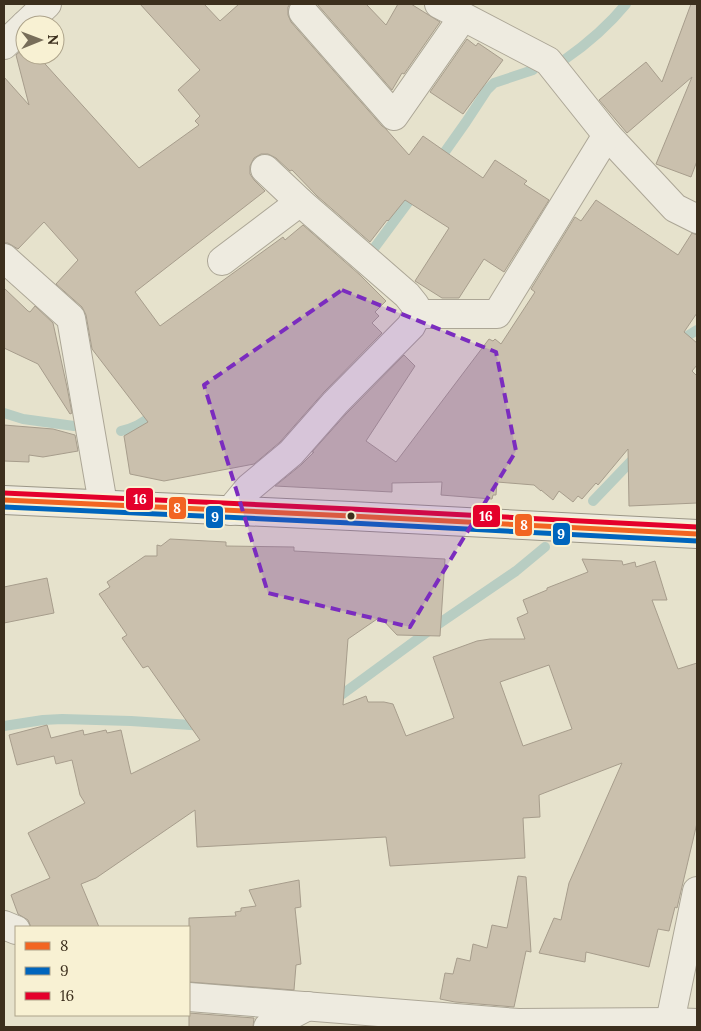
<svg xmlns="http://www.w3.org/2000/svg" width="701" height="1031" font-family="Lora,serif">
	<rect width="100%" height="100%" fill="#e6e2cc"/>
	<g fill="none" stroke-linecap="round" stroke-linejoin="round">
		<g stroke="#b8cdc2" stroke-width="10">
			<path d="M564 60C587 44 608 26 626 4"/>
			<path d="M437 163 466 122 487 90 494 83 533 70"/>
			<path d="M375 247 415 193"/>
			<path d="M676 339 684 338 697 330"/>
			<path d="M4 413 23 419 74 426"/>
			<path d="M121 431C135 429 145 420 157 413"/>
			<path d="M593 501 638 454"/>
			<path d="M333 701 434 627 516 571 545 547"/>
			<path d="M4 726 43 720 62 719 131 721 191 725 201 726"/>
		</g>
	</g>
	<g fill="#cac0ad" stroke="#a79d8c" fill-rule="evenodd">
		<path d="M140 4H204L220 21 239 4H290L288 7V15L291 22 382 126 385 128 409 155 423 136 483 178 495 160 527 181 524 184 549 200 504 272 484 259 459 298H442L415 281 449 228 405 200 388 221 387 220 370 242 317 196 292 170 290 171 276 158 268 154H261L254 158 250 166V174L254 180 265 191 135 292 160 326 283 237 285 240 303 225 360 275 386 301 375 312 379 316 372 323 382 333 324 392 280 442 254 464 164 481 130 474 124 436 148 422 92 349 86 315 82 307 56 284 78 260 44 222 18 249 8 243H4V77L29 105 16 55 25 47V55H37L139 168 199 125 195 121 200 116 178 90 200 70Z"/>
		<path d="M317 4H366L386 25 398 4H411L440 22 404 74 402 73 392 90Z"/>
		<path d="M691 4H697V161L691 177 656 164 692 77 627 133 599 100 646 62 662 82Z"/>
		<path d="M467 39 476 46 478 43 503 60 463 114 430 92Z"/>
		<path d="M596 200 678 255 692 233 697 235V313L684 332 697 343V365L692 371 697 376V503L629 506 628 449 598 485 596 483 582 499 578 496 573 502 559 491 553 500 541 490V491L534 485 497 482 496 495H493L492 499 441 495 442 482 392 483V492L275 486 301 465 314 452H312L346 414 404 355 415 366 366 441 396 462 489 339 493 341 495 339 501 344 535 292 531 289 575 217 581 221Z"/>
		<path d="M4 288 28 311 30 312 35 306 53 323 67 387 72 413 70 414 38 364 4 348Z"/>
		<path d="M4 425 53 429 75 435 78 451 43 457 29 455V462L4 461Z"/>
		<path d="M170 539 226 542V546L294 547V551L445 559 440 636 397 635 380 617 348 639 343 705 366 696 368 702H384L393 704 406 736 454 718 433 657 477 641 490 639H525L517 618 528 613 523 600 547 590V588L588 572 582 559 622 561 623 565 635 562 636 567 655 561 667 600H652L678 669 697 663V823L677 908 675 907 669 931 658 929 649 967 586 952 585 962 539 953 554 918 561 920 569 883 622 763 539 795 540 817 523 818 525 858 390 866 386 837 197 847 195 810 96 878 81 884 99 927H31L28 920 18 914 11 895 50 878 28 833 85 803 80 795 72 760 56 764 54 756 17 765 9 735 47 725 51 738 83 730 84 735 106 730 107 733 121 730 131 774 200 740 148 666 143 668 122 638 127 635 99 594 110 587 107 582 145 556H157V545L161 546ZM549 665 572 729 523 746 500 682Z"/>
		<path d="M47 578 54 613 4 623V587Z"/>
		<path d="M518 876 526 877 531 952 526 951 514 1007 455 1002 440 999 445 973 453 974 457 958 470 961 473 944 487 948 492 925 507 928Z"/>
		<path d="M299 880 301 907 295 908 301 964 296 965 294 990 189 982V918L236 916 235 912 241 911V908L256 906 249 890Z"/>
		<path d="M189 1013 254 1018 253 1027H189Z"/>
	</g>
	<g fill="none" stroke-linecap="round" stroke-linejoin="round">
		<defs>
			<g id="street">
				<path d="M439 4 548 61 607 135 675 208 697 219"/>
				<path d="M303 12 394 116 463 17"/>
				<path d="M25 25 47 4"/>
				<path d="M4 45 25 25"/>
				<path d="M265 169 300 202 407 295 415 305 417 314"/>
				<path d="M4 258 71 318 103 504"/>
				<path d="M222 261 300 202"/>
				<path d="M230 511 249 488 291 453 335 403 411 326 417 314H497L607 135"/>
				<path d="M4 925 16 930"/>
				<path d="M189 997 518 1023 670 1022 697 1023"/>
				<path d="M670 1022 697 891"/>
				<path d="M268 1027 308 1006"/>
			</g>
			<path id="secondary" d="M4 500 351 516 697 534"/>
		</defs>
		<use href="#street" stroke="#aca696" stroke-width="30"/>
		<use href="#secondary" stroke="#9b9686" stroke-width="30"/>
		<use href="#street" stroke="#eeebe0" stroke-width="28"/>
		<use href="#secondary" stroke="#eeebe0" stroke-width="28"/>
		<defs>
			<path id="bus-1" d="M4 500 351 516 697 534"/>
			<path id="bus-2" d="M4 507 351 523 697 541"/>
			<path id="bus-3" d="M4 493 351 509 697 527"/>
		</defs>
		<use href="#bus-1" stroke="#f8f1d3" stroke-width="9"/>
		<use href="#bus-2" stroke="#f8f1d3" stroke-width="9"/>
		<use href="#bus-3" stroke="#f8f1d3" stroke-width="9"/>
		<use href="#bus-1" stroke="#f26522" stroke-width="5"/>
		<use href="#bus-2" stroke="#0065bd" stroke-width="5"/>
		<use href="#bus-3" stroke="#e4002b" stroke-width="5"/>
	</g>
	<path fill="#7b2cbf" fill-opacity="0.2" stroke="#7b2cbf" stroke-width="4" stroke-dasharray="10 6" stroke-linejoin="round" d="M342 290 496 352 516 451 410 627 268 593 204 385Z"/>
	<circle fill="#3c2f1d" stroke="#f8f1d3" stroke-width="2" cx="351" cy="516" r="4.5"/>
	<g stroke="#f8f1d3" stroke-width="2">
		<rect x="125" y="487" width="29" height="24" rx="5" fill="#e4002b"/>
		<rect x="168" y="496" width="19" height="24" rx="5" fill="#f26522"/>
		<rect x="472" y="504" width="29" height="24" rx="5" fill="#e4002b"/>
		<rect x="205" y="505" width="19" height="24" rx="5" fill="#0065bd"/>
		<rect x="514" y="513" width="19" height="24" rx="5" fill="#f26522"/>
		<rect x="552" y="522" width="19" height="24" rx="5" fill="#0065bd"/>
	</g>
	<g font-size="14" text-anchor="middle" font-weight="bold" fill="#fff">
		<text x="140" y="504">16</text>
		<text x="177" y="513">8</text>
		<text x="486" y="521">16</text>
		<text x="215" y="522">9</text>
		<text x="524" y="530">8</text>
		<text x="561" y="539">9</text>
	</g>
	<rect width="701" height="1031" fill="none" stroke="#3c2f1d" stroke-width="10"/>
	<rect x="15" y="926" width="175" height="90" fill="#f8f1d3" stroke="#ada38a"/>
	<rect x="25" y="942" width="25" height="8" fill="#f26522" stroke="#ada38a"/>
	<text x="60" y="951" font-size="15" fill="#3c2f1d">8</text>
	<rect x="25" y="967" width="25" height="8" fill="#0065bd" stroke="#ada38a"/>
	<text x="60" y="976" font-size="15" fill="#3c2f1d">9</text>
	<rect x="25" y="992" width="25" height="8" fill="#e4002b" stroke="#ada38a"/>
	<text x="60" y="1001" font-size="15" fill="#3c2f1d">16</text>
	<g transform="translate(40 40) rotate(89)"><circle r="24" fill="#f8f1d3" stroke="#ada38a"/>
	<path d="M0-4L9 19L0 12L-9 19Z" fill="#786e5a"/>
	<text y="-8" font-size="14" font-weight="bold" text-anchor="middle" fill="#3c2f1d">N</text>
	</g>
</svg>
